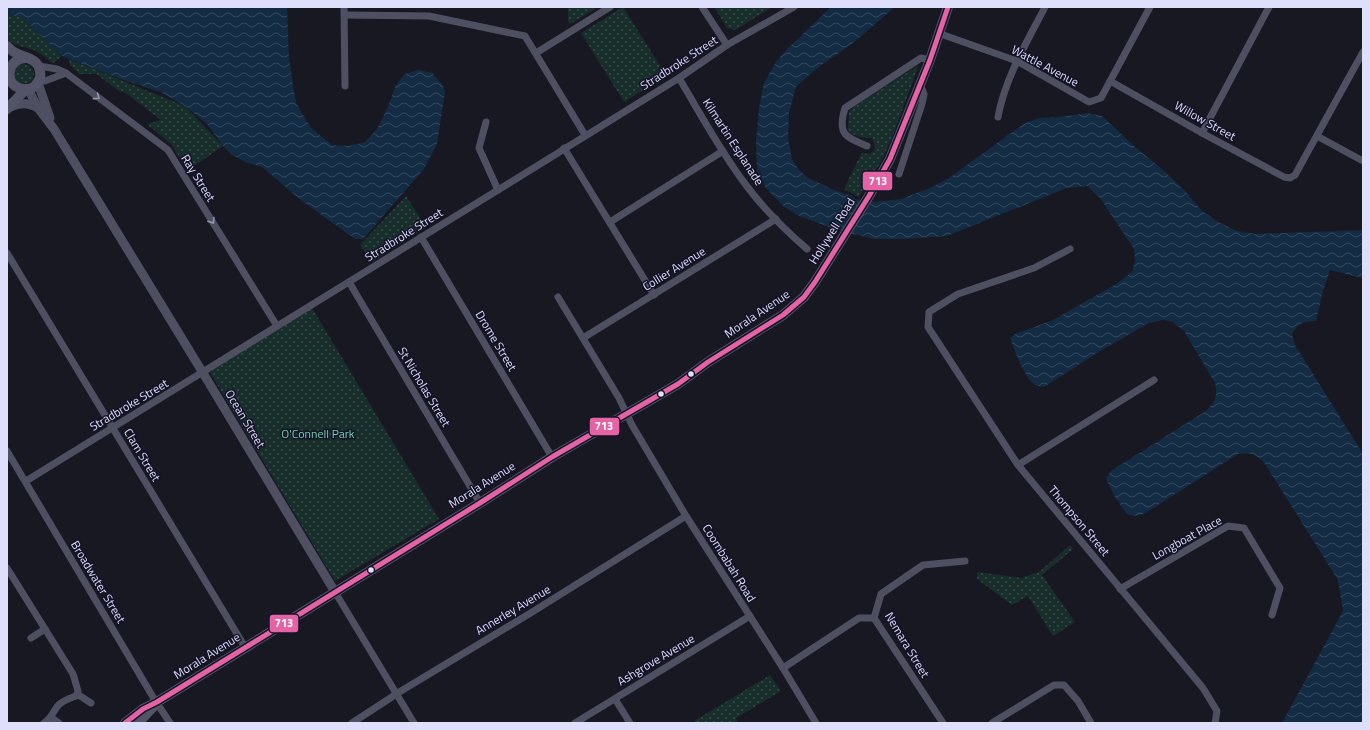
<svg xmlns="http://www.w3.org/2000/svg" width="1370" height="730" font-family="'Titillium Web',sans-serif">
	<defs>
		<pattern id="grass-dots" width="8" height="8" patternUnits="userSpaceOnUse"><rect width="8" height="8" fill="#172e2b"/><path d="M2 2h.1M6 6h.1" fill="none" stroke="#384c4b" stroke-width="1.8" stroke-linecap="round"/></pattern>
		<pattern id="water-waves" width="16" height="10" patternUnits="userSpaceOnUse"><rect width="16" height="10" fill="#132c43"/><path d="M0 5q4-4 8 0t8 0" fill="none" stroke="#354a5f"/></pattern>
	</defs>
	<rect width="100%" height="100%" fill="#181823"/>
	<g fill="url(#grass-dots)">
		<path d="M568 7H598L570 24 568 21Z"/>
		<path d="M623 7 666 75 624 102 581 33Z"/>
		<path d="M714 7H772L735 30 727 28Z"/>
		<path d="M7 12 13 16H20L62 56 53 63C47 59 40 53 34 50 24 46 15 47 7 39Z"/>
		<path d="M69 59 185 106 223 146 194 166 192 172 187 169 171 144 147 124 161 120 126 93 119 91 96 74H79L70 65Z"/>
		<circle cx="24" cy="74" r="10"/>
		<path d="M919 65 892 138 881 162 859 197 844 189 862 152C872 158 880 147 871 138 862 137 855 137 848 131L849 112 855 106Z"/>
		<path d="M406 196 426 227 372 262 360 245Z"/>
		<path d="M312 308 439 519 335 581 209 371Z"/>
		<path d="M1070 545 1073 549 1042 575 1075 622 1053 636 1028 596 1012 605 977 579V572L1021 578 1039 572Z"/>
		<path d="M770 675 781 691 736 718 738 723H696L694 721Z"/>
	</g>
	<g fill="url(#water-waves)">
		<path d="M7 7H287L289 59 296 103 311 128 332 145 349 146 365 142 377 129 388 107 396 85 405 74 418 70 432 73 442 84 445 91 437 144 424 169 363 239H355L302 201 262 167 245 162 231 154 223 146 207 124 185 106 160 92 115 77 62 56 20 16H13L7 12Z"/>
		<path d="M831 7H895L853 43 816 69 796 87 789 113 788 139 792 159 799 170 808 178 834 190 852 196 855 199 875 202 901 199 930 188 949 178 1025 123 1040 118 1061 117 1087 113 1102 116 1134 146 1164 171 1186 192 1202 211 1218 222 1237 231 1256 234 1363 230V278L1330 270 1323 291 1316 321C1303 322 1299 322 1292 334L1295 345 1363 454V723H1282L1343 611 1338 580 1265 464C1256 454 1251 452 1238 454L1144 514 1135 516 1127 514 1115 497 1106 479 1111 471 1206 411C1215 402 1218 397 1215 383L1184 331 1173 322 1163 320 1149 323 1097 353 1044 387C1041 386 1037 386 1035 385 1025 379 1014 349 1010 338L1015 334 1053 320 1116 284 1132 272 1135 262 1134 249 1100 198 1087 186 1067 188 947 236 903 239H874L837 230 797 215 782 205 765 187 757 169 756 141 759 108 764 83 776 62 787 49Z"/>
	</g>
	<g fill="none" stroke-linecap="round" stroke-linejoin="round">
		<g stroke="#4e5062" stroke-width="7">
			<path d="M344 7 345 86"/>
			<path d="M702 7 727 45"/>
			<path d="M345 15 429 16 525 36 585 135"/>
			<path d="M938 33 1017 61 1089 102 1101 98 1150 7"/>
			<path d="M536 53 610 7"/>
			<path d="M39 66 57 69 66 73 168 150 277 326"/>
			<path d="M679 78C700 113 720 151 746 185 763 208 785 230 807 249"/>
			<path d="M39 81H45L66 73"/>
			<path d="M1110 81 1202 133 1284 177 1290 178 1295 175 1363 52"/>
			<path d="M998 117C1005 78 1027 42 1045 7"/>
			<path d="M486 122 479 148 498 190"/>
			<path d="M1202 133 1269 7"/>
			<path d="M1317 136 1363 161"/>
			<path d="M867 146C845 137 837 134 845 108L921 58 930 60"/>
			<path d="M564 148 654 295"/>
			<path d="M899 174 922 104 924 94 920 84"/>
			<path d="M610 222 723 151"/>
			<path d="M421 237 552 457"/>
			<path d="M1070 249 1034 268 958 294 929 312 928 327 1018 465 1203 688 1217 711 1215 723"/>
			<path d="M7 253 245 647"/>
			<path d="M349 282 480 503"/>
			<path d="M558 297 619 398 632 425 686 516 783 668 816 723"/>
			<path d="M583 338 776 219"/>
			<path d="M7 451 153 697 170 723"/>
			<path d="M1018 465 1154 380"/>
			<path d="M26 481 498 190 679 78 727 45 794 7"/>
			<path d="M7 568 73 674 78 691 76 696C71 698 65 700 61 703 54 707 54 717 44 723"/>
			<path d="M1120 589 1228 526 1244 528 1280 588 1272 615"/>
			<path d="M335 592 414 723"/>
			<path d="M31 638 45 629"/>
			<path d="M783 668 859 618H874"/>
			<path d="M77 694 91 703"/>
			<path d="M615 699 630 723"/>
			<path d="M52 718 59 723"/>
			<path d="M352 723 401 691 529 614 686 516"/>
			<path d="M575 723 750 616"/>
			<path d="M943 723 874 618 881 594 923 565 965 561"/>
			<path d="M992 723 1054 685H1064L1078 701 1091 723"/>
		</g>
		<g stroke="#4e5062" stroke-width="9">
			<path d="M38 83 50 118"/>
			<path d="M28 89 38 108 54 129 203 373 335 592"/>
			<path d="M8 108C20 103 27 102 38 108"/>
		</g>
		<g stroke="#535468" stroke-width="10">
			<path d="M7 46C9 48 12 51 14 52 24 58 39 58 40 72 41 76 40 80 37 83 34 88 29 90 23 89 3 87 6 57 27 58"/>
			<path d="M7 109 26 89"/>
			<path d="M125 723 143 709 157 702 480 503 552 457 678 384 708 362 783 315 804 297 815 282 869 196 890 159 930 60 948 7"/>
			<path d="M138 723 153 707"/>
		</g>
		<defs>
			<path id="bus-1" d="M125 723 143 709 157 702 480 503 552 457 678 384 708 362 783 315 804 297 815 282 869 196 890 159 930 60 948 7"/>
		</defs>
		<use href="#bus-1" stroke="#141328" stroke-width="8"/>
		<use href="#bus-1" stroke="#e463a4" stroke-width="5"/>
	</g>
	<defs><path id="oneway-chevron" d="M-2-3.5L2.5 0L-2 3.5" fill="none" stroke-width="1.6" stroke-linecap="round" stroke-linejoin="round"/></defs>
	<g stroke="#9698ae">
		<use href="#oneway-chevron" transform="translate(97 97) rotate(37)"/>
		<use href="#oneway-chevron" transform="translate(212 221) rotate(58)"/>
	</g>
	<g fill="#dedffb" stroke="#141328" stroke-width="1.5">
		<circle cx="691" cy="374" r="3.5"/>
		<circle cx="661" cy="394" r="3.5"/>
		<circle cx="371" cy="570" r="3.5"/>
	</g>
	<g text-anchor="middle" stroke-width="3" stroke-linejoin="round" paint-order="stroke">
		<g font-size="12" fill="#dedffb" stroke="#141328">
			<text transform="translate(679 63) rotate(-33)" y="4">Stradbroke Street</text>
			<text transform="translate(1045 66) rotate(28)" y="4">Wattle Avenue</text>
			<text transform="translate(1205 121) rotate(29)" y="4">Willow Street</text>
			<text transform="translate(733 142) rotate(57)" y="4">Kilmartin Esplanade</text>
			<text transform="translate(198 178) rotate(58)" y="4">Ray Street</text>
			<text transform="translate(832 231) rotate(-58)" y="4">Hollywell Road</text>
			<text transform="translate(404 235) rotate(-32)" y="4">Stradbroke Street</text>
			<text transform="translate(674 269) rotate(-32)" y="4">Collier Avenue</text>
			<text transform="translate(757 314) rotate(-34)" y="4">Morala Avenue</text>
			<text transform="translate(496 341) rotate(59)" y="4">Drome Street</text>
			<text transform="translate(424 387) rotate(59)" y="4">St Nicholas Street</text>
			<text transform="translate(129 405) rotate(-31)" y="4">Stradbroke Street</text>
			<text transform="translate(245 419) rotate(59)" y="4">Ocean Street</text>
			<text transform="translate(142 455) rotate(59)" y="4">Clam Street</text>
			<text transform="translate(482 485) rotate(-32)" y="4">Morala Avenue</text>
			<text transform="translate(1079 521) rotate(50)" y="4">Thompson Street</text>
			<text transform="translate(1187 538) rotate(-29)" y="4">Longboat Place</text>
			<text transform="translate(729 563) rotate(58)" y="4">Coombabah Road</text>
			<text transform="translate(98 582) rotate(59)" y="4">Broadwater Street</text>
			<text transform="translate(513 610) rotate(-31)" y="4">Annerley Avenue</text>
			<text transform="translate(907 645) rotate(59)" y="4">Nemara Street</text>
			<text transform="translate(207 656) rotate(-32)" y="4">Morala Avenue</text>
			<text transform="translate(656 660) rotate(-31)" y="4">Ashgrove Avenue</text>
		</g>
		<g font-size="12" fill="#71d4ac" stroke="#141328">
			<text x="318" y="438">O'Connell Park</text>
		</g>
	</g>
	<g stroke="#141328" stroke-width="1.5">
		<rect x="862" y="171" width="31" height="20" rx="4" fill="#e463a4"/>
		<rect x="589" y="417" width="31" height="19" rx="4" fill="#e463a4"/>
		<rect x="269" y="614" width="30" height="19" rx="4" fill="#e463a4"/>
	</g>
	<g font-size="11" text-anchor="middle" font-weight="bold" fill="#fff">
		<text x="878" y="185">713</text>
		<text x="604" y="430">713</text>
		<text x="284" y="627">713</text>
	</g>
	<rect width="1370" height="730" fill="none" stroke="#dedffb" stroke-width="16"/>
</svg>
